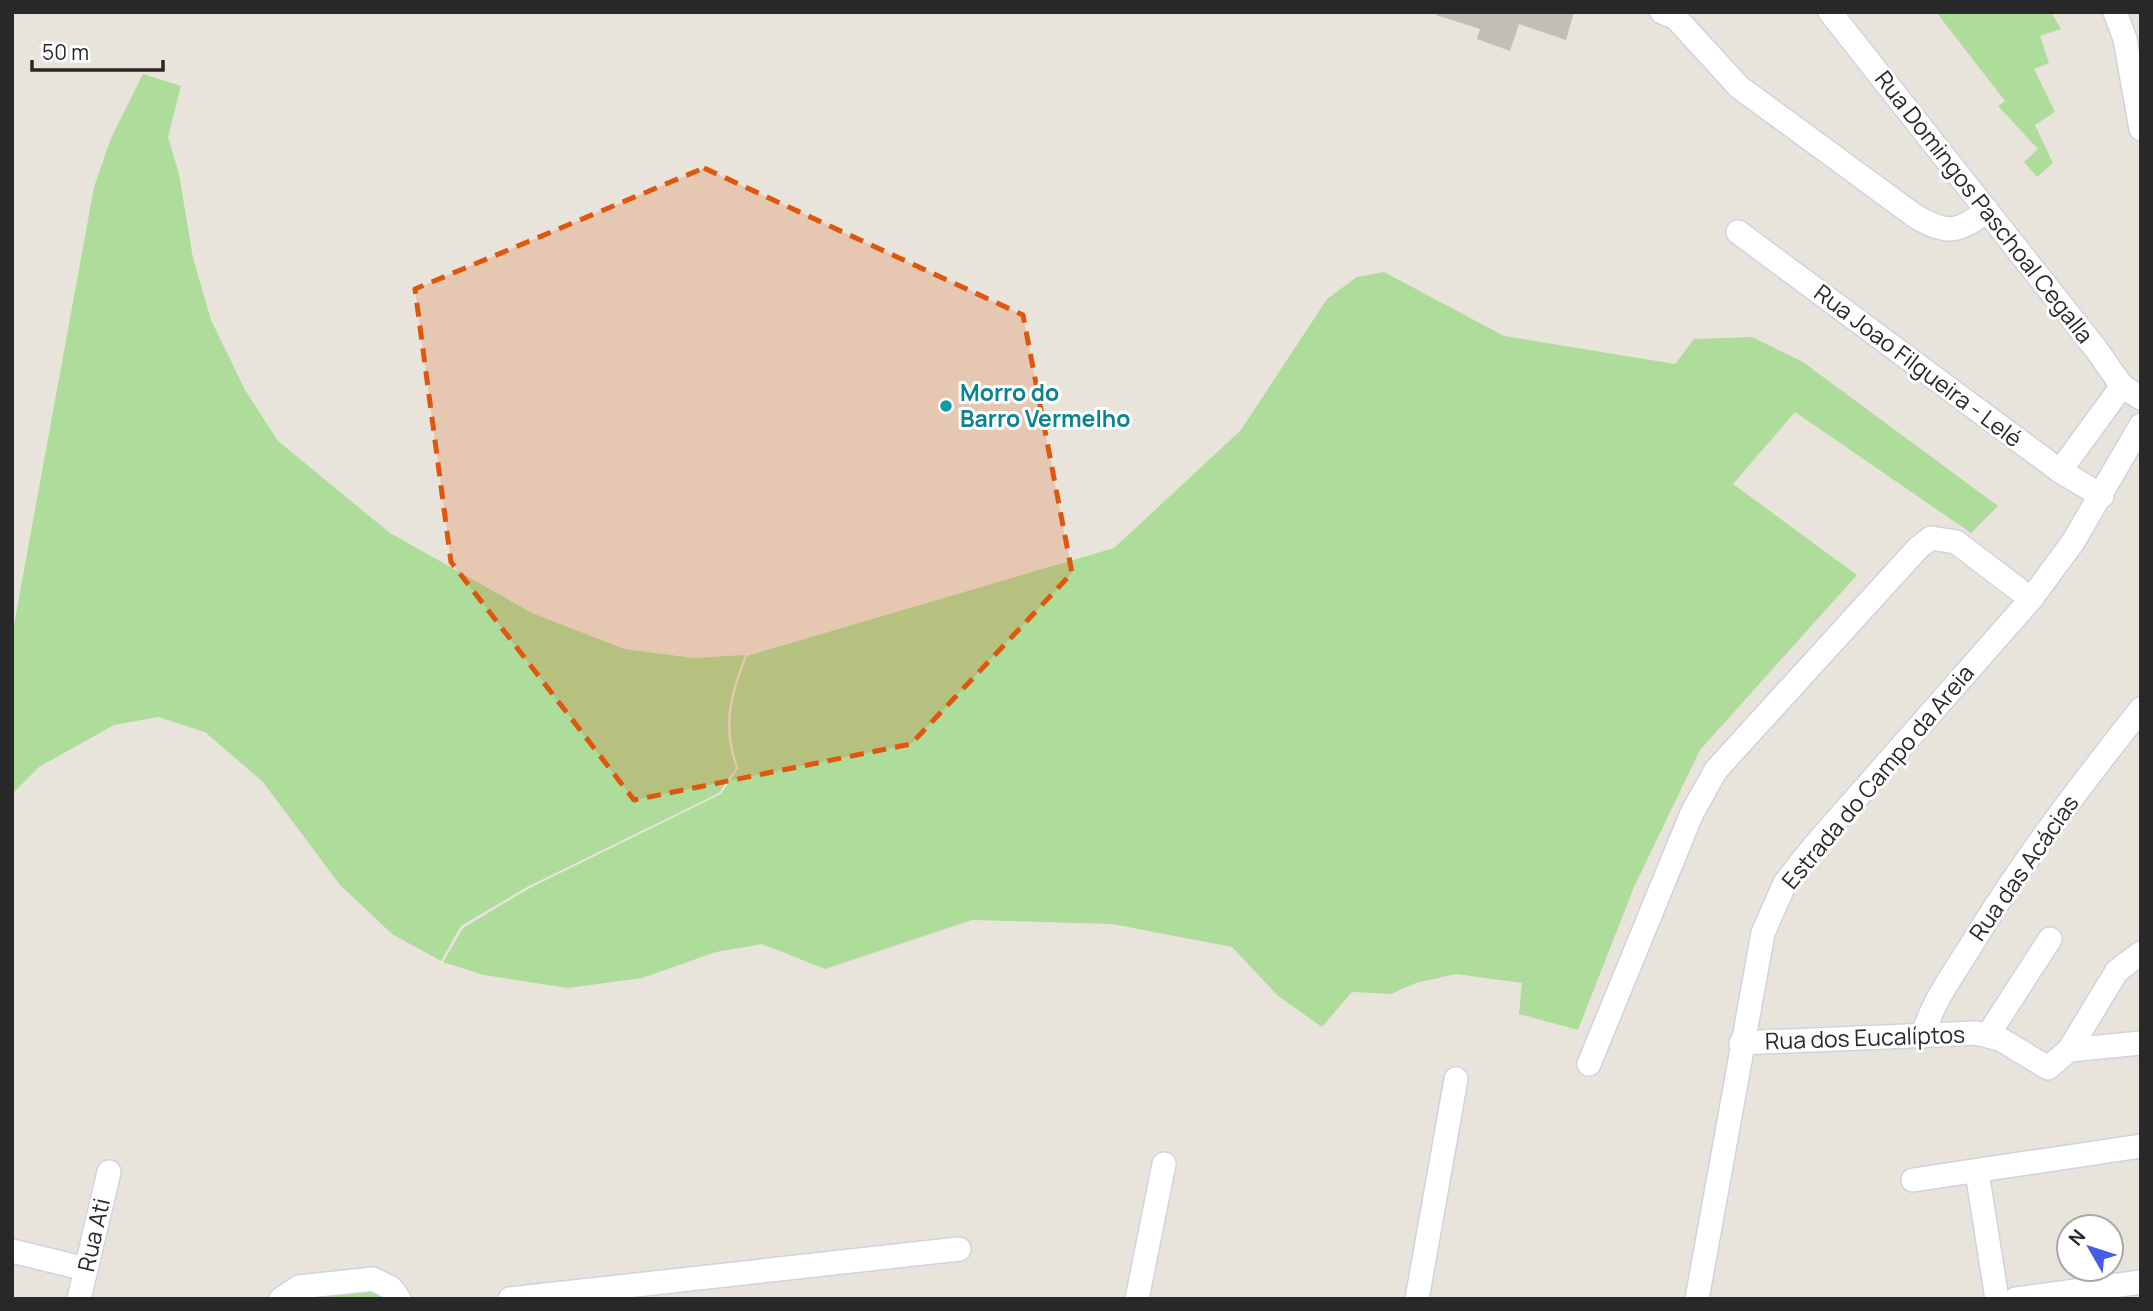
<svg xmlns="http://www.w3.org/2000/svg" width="2153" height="1311" font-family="Manrope,sans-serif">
	<rect width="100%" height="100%" fill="#e9e4db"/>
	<g fill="#aedc9b">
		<path d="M1936 12H2051L2061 29 2040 36 2049 63 2034 69 2055 112 2035 125 2053 163 2037 177 2024 162 2038 149 1998 106 2005 101Z"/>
		<path d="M143 74 181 86 168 137 179 174 193 258 211 320 245 390 278 441 390 533 532 613 624 649 693 658 745 655C729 697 721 724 736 768L719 793 527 887 461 926 441 961 392 934 340 885 263 782 205 732 158 717 114 725 39 767 12 794V636L94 187 111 138Z"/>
		<path d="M1384 272 1504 336 1675 364 1694 339 1752 337 1803 362 1998 506 1971 533 1795 412 1733 484 1857 575 1700 750 1634 887 1578 1030 1519 1014 1522 983 1456 974 1416 983 1391 994 1352 992 1322 1027 1278 996 1232 947 1112 924 972 920 825 969 762 944 716 952 642 978 568 988 484 975 443 962 463 928 528 889 721 794 738 768C724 724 731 698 747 656L1114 548 1241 430 1327 299 1357 277Z"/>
		<path d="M375 1287 391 1299H287Z"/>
	</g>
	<path fill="#c2beb6" d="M1437 12H1574L1566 40 1519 24 1510 51 1477 39 1480 29 1436 15Z"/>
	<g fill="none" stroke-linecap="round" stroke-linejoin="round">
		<defs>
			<g id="minor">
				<path d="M1662 12 1676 18 1739 87 1915 216C1947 235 1959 233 1987 210"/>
				<path d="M1830 12 2096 349 2122 386 2141 398"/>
				<path d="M2115 12 2125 39 2141 129"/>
				<path d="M1738 232 2060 471 2102 496"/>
				<path d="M2060 471 2122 386"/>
				<path d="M1988 1035 2050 939"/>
				<path d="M1923 1036C1931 1004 1952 976 1970 947 2021 863 2080 786 2141 709"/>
				<path d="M1741 1043 1976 1033 2000 1039 2048 1068 2069 1050 2141 1043"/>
				<path d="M2069 1050 2117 971 2141 953"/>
				<path d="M1589 1064 1692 813 1716 770 1918 548 1931 538 1956 542 2031 599"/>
				<path d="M1977 1172 1997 1299"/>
				<path d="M1913 1180 2141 1146"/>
				<path d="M12 1251 86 1269"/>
				<path d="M79 1299 109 1172"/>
				<path d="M281 1299 299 1287 373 1279 391 1288 399 1299"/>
				<path d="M510 1299 959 1249"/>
				<path d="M1137 1299 1164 1164"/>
				<path d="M1417 1299 1456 1079"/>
				<path d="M1697 1299 1763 933 1785 883 1815 845 2031 599 2073 542 2141 425"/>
				<path d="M2016 1299 2141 1282"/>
			</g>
		</defs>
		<use href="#minor" stroke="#d0d2e0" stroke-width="26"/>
		<use href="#minor" stroke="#fff" stroke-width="23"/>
	</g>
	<path fill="#de570d" fill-opacity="0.2" stroke="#de570d" stroke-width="5" stroke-dasharray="14 9" stroke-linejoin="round" d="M704 168 1023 315 1072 573 911 744 634 800 451 562 415 289Z"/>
	<circle fill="#0f9aa8" stroke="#fff" stroke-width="2.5" cx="946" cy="406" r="7"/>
	<g text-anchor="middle" stroke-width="6" stroke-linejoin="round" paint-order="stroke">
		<g font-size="23" fill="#282828" stroke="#fff">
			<text transform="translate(1984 207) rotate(52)" y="8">Rua Domingos Paschoal Cegalla</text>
			<text transform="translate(1918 366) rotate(37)" y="8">Rua Joao Filgueira - Lelé</text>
			<text transform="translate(1878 777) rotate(-50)" y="8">Estrada do Campo da Areia</text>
			<text transform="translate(2024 868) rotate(-55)" y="8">Rua das Acácias</text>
			<text transform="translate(1865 1038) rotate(-2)" y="8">Rua dos Eucalíptos</text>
			<text transform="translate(94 1235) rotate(-77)" y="8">Rua Ati</text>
		</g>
		<g font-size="23" font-weight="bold" fill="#0d838f" stroke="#fff" text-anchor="start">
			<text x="960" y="401">Morro do<tspan x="960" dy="26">Barro Vermelho</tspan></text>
		</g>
	</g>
	<rect width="2153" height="1311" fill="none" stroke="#282828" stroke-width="28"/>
	<g transform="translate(2090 1248) rotate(309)"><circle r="33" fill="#ffffff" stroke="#a9a9a9" stroke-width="2"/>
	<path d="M0-5L12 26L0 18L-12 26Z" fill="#475dea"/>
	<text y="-10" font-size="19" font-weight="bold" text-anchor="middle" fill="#282828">N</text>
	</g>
	<path d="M32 60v10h131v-10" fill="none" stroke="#282828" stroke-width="3.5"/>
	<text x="42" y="60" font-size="21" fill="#282828" stroke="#ffffff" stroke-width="5" paint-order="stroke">50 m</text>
</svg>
